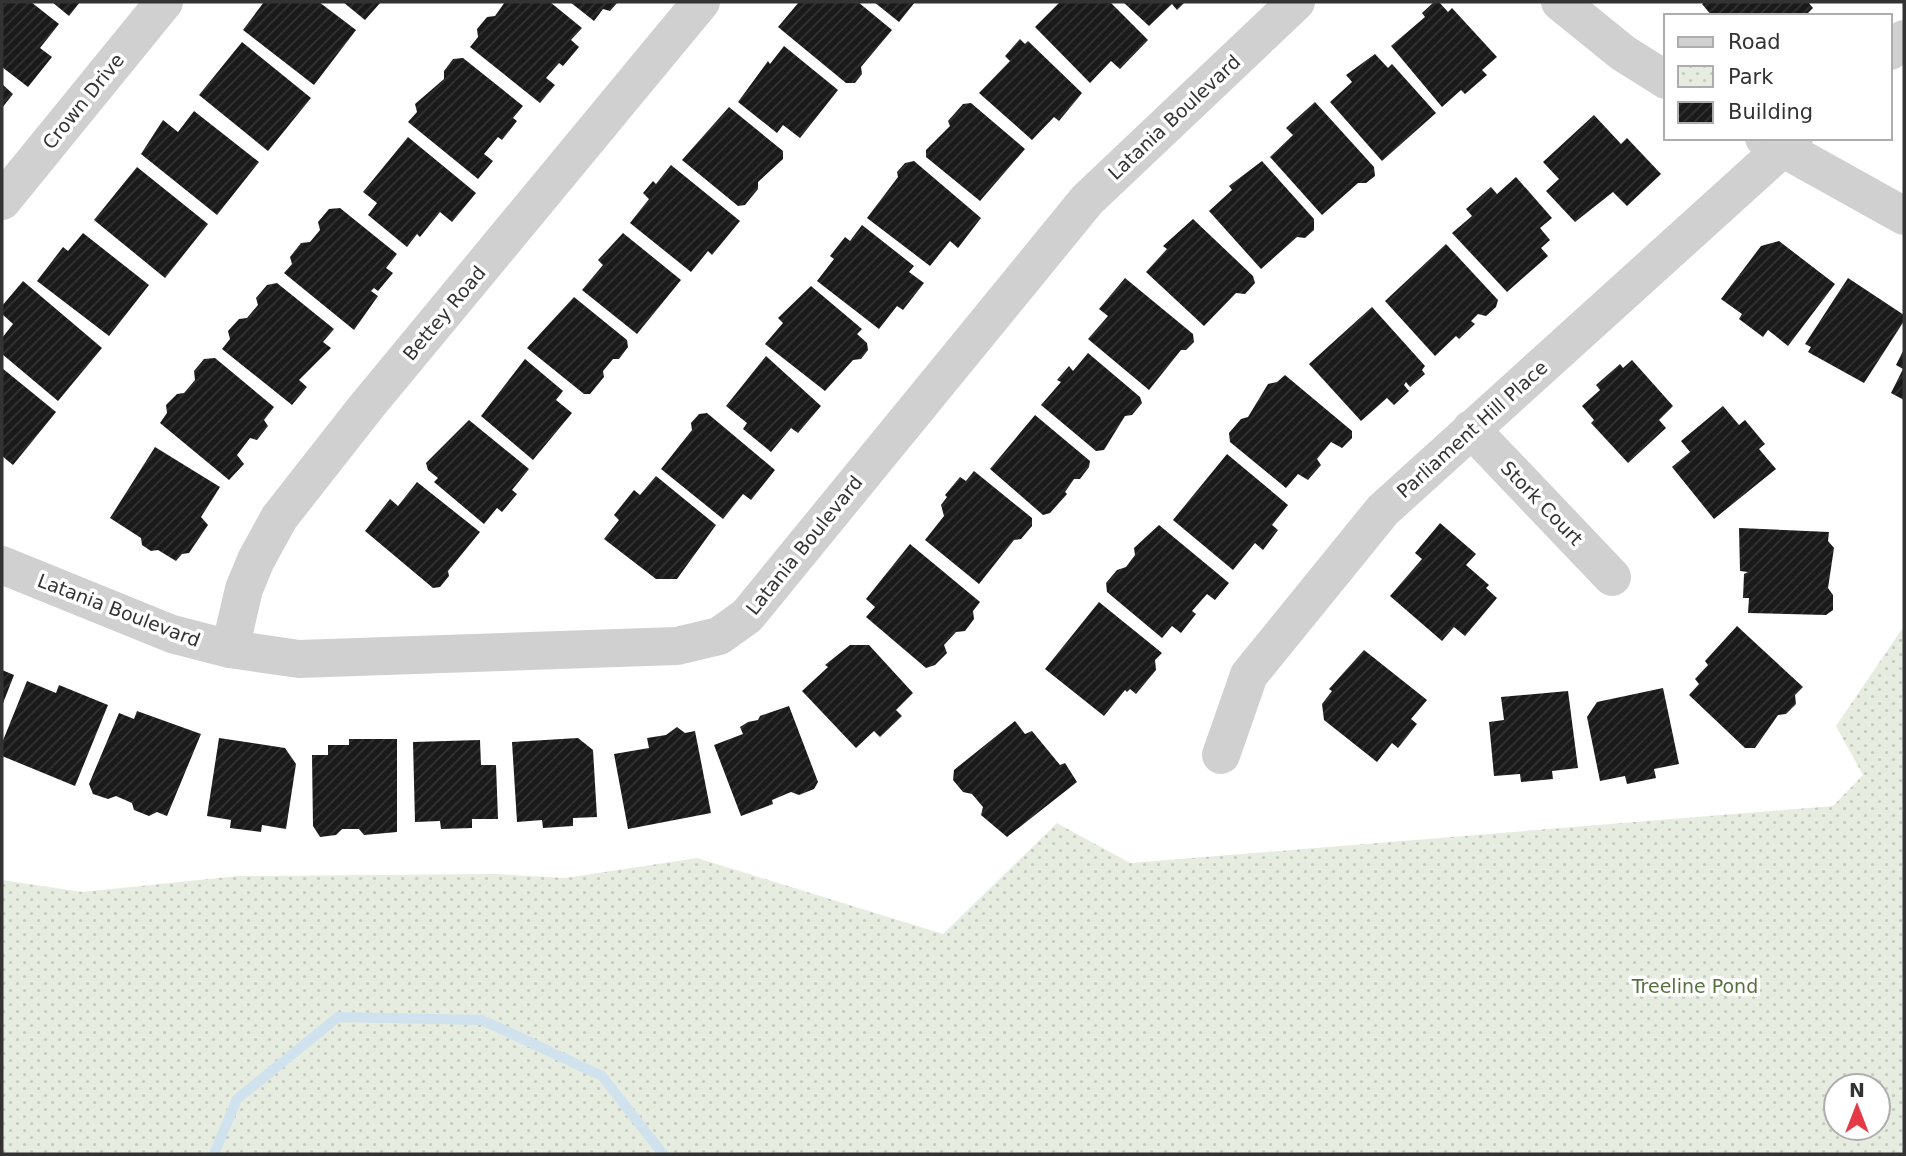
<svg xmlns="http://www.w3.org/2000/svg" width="1906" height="1156" font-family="'DejaVu Sans',sans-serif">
	<defs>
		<pattern id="park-dots" width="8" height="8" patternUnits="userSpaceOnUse" patternTransform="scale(1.75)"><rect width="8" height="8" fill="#e6ecdf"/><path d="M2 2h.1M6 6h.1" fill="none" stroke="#c6cbc0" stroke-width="1.8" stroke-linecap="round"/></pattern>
		<pattern id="building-hatch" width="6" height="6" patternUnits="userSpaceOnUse" patternTransform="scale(1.75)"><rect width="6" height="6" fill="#1a1a1a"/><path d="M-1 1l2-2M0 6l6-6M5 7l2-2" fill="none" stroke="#333"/></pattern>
	</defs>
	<rect width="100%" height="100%" fill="#fff"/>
	<path fill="url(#park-dots)" fill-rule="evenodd" d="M1904 626V1154H2V880L82 892 238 876 496 874 565 878 697 858 943 934 1057 823 1130 863 1833 806 1863 775 1836 726ZM1836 1086H1878V1128H1836Z"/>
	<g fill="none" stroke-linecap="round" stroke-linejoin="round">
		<path stroke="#cfe2ee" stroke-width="10" d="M214 1154 237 1099 338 1017 482 1020 602 1076 663 1154"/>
	</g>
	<g fill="url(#building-hatch)">
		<path d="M2 2H31L59 24 40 48 52 57 28 87 2 67Z"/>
		<path d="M52 2H80L69 16Z"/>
		<path d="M264 2H319L356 30 314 85 243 30Z"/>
		<path d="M343 2H381L365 20Z"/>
		<path d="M505 2H550L582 28 571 40 579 47 563 66 559 63 546 78 555 85 540 103 470 47 478 37 477 29 487 17 495 16Z"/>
		<path d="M570 2H618L610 11 603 9 594 21Z"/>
		<path d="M799 2H858L892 30 861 67 862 74 855 83H846L778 27Z"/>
		<path d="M874 2H915L899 22Z"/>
		<path d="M1060 2H1110L1148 40 1120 69 1111 61 1090 83 1035 27Z"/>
		<path d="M1123 2H1185L1177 10 1172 4 1149 26Z"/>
		<path d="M1434 2H1439L1448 12 1452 8 1497 57 1482 70 1487 75 1465 94 1461 90 1442 107 1391 46 1425 17 1422 13Z"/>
		<path d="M1705 2H1808L1813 8 1805 16H1712L1702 4Z"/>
		<path d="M1020 39 1025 44 1028 41 1082 93 1059 121 1054 117 1032 140 979 93 1010 61 1005 56Z"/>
		<path d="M242 42 311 98 268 151 199 95Z"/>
		<path d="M784 46 838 90 800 138 783 125 777 133 738 102 768 61 770 64Z"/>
		<path d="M1375 54 1388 68 1392 64 1436 113 1382 161 1330 102 1352 82 1346 75Z"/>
		<path d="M463 58 523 106 513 118 517 121 502 140 498 137 484 154 493 161 478 179 408 122 417 112 415 104 444 79V71L453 59Z"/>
		<path d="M2 84 13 94 2 108Z"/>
		<path d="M1315 102 1374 167 1375 176 1366 183H1358L1322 215 1270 157 1293 135 1286 128Z"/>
		<path d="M971 103 1025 149 980 201 926 157V150L950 126 948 121 963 104Z"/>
		<path d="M729 107 783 151V159L758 182V189L745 205 738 206 682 160Z"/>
		<path d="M194 111 259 162 217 215 141 154 163 120 178 132Z"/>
		<path d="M1594 115 1621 144 1627 138 1661 174 1627 206 1613 192 1575 222 1546 191 1559 179 1543 162Z"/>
		<path d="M408 137 476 193 452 222 440 212 420 237 417 234 407 247 368 215 377 203 363 192Z"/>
		<path d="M914 161 981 218 958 248 950 241 930 266 867 218 898 177 897 172 905 163Z"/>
		<path d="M1262 161 1314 219V230L1305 238 1297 237 1261 269 1209 211 1232 190 1229 186Z"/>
		<path d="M671 165 740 221 712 255 708 251 691 272 630 223 649 199 643 193 653 181 656 184Z"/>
		<path d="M137 167 208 224 165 278 94 220Z"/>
		<path d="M1516 177 1552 218 1540 228 1550 240 1541 248 1548 256 1507 292 1452 233 1472 216 1466 209 1491 187 1497 194Z"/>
		<path d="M340 208 397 254 386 268 393 273 378 291 374 288 371 291 378 296 354 330 284 273 292 264 290 257 301 243 310 242 320 230 318 222 329 209Z"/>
		<path d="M1193 219 1253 276 1255 283 1245 294 1236 293 1204 326 1146 272 1167 249 1163 246Z"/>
		<path d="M862 225 914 266 909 272 924 283 903 310 897 306 879 329 817 281 834 259 830 256 845 237 850 241Z"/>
		<path d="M83 233 149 285 109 336 37 281 63 247 68 251Z"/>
		<path d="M623 233 681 280 637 334 582 290 603 265 598 260Z"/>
		<path d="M1779 241 1835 284 1788 346 1768 330 1763 337 1739 319 1742 314 1721 299 1761 246Z"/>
		<path d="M1446 244 1498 300 1496 307 1486 316 1478 314 1471 321 1475 324 1459 339 1456 336 1435 356 1385 301Z"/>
		<path d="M1125 278 1193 334 1194 342 1186 350H1181L1149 390 1088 339 1108 316 1099 309Z"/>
		<path d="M1848 278 1904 315V321L1864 383 1808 352 1811 347 1805 344Z"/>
		<path d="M23 281 102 348 58 401 2 354V338L13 324 2 314V306Z"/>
		<path d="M277 283 334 329 323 342 331 348 299 380 307 387 292 405 222 349 230 339 228 331 239 319 247 318 258 305 256 298 267 285Z"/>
		<path d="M811 286 862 329 857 334 867 343 868 350 861 359 853 360 825 391 765 344 783 323 778 318Z"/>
		<path d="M574 297 627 340 628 347 619 359H613L603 371 604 377 590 394H584L527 348Z"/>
		<path d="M1372 307 1425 366 1422 370 1425 374 1410 387 1406 382 1404 385 1409 391 1394 405 1387 398 1361 421 1309 364Z"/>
		<path d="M1904 349V400L1891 393 1903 369 1896 365Z"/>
		<path d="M1088 353 1140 397 1142 403 1132 415 1125 416 1104 450 1096 451 1041 405 1061 382 1057 380 1069 366 1073 371Z"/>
		<path d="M766 356 821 406 798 433 791 428 771 452 743 429 747 423 726 406Z"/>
		<path d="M215 358 274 407 264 420 268 426 257 440 250 438 237 455 244 464 229 480 160 423 167 413 166 405 177 394 184 393 195 380 194 371 204 359Z"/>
		<path d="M525 359 563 391 556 400 572 413 533 460 481 416Z"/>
		<path d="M1632 360 1673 406 1659 420 1666 428 1628 463 1591 423 1594 420 1582 406 1600 390 1596 385 1620 364 1623 368Z"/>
		<path d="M2 368 56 412 13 465 2 456Z"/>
		<path d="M1285 375 1352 431V438L1342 448 1331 442 1317 459 1321 465 1308 480 1298 474 1286 488 1230 442 1229 433 1241 419 1248 417 1268 384 1277 382Z"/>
		<path d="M1723 406 1739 425 1745 420 1765 444 1759 449 1776 469 1714 519 1672 467 1690 452 1681 441Z"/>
		<path d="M707 413 775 470 751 500 743 494 723 519 661 469 692 430 691 423 699 414Z"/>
		<path d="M1035 415 1090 461 1089 467 1080 479H1074L1065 492 1067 494 1050 513 1043 515 990 469Z"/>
		<path d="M469 420 529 469 512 490 517 494 502 512 497 508 484 524 434 482 438 478 428 470 426 463Z"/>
		<path d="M155 447 220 487 201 517 208 525 189 553 182 554 176 561 158 550 151 551 142 545 141 538 110 518Z"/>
		<path d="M1227 454 1288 505 1272 525 1278 530 1263 550 1255 543 1233 570 1173 520Z"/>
		<path d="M974 471 1032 518V526L1021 539 1014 540 979 584 925 540 944 516 941 505 947 497 945 495 960 477 966 481Z"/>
		<path d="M656 476 716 525 677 579H656L604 539 619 520 614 515 634 490 640 495Z"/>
		<path d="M417 482 480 532 448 571 449 576 440 587 433 588 365 531 390 499 398 506Z"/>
		<path d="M1440 523 1476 554 1466 565 1489 585 1486 588 1497 598 1465 636 1454 627 1442 641 1390 596 1422 559 1415 553Z"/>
		<path d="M1159 525 1229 583 1215 600 1207 594 1192 611 1196 614 1181 633 1172 626 1162 638 1107 592 1106 583 1117 570 1126 567 1135 555 1134 548Z"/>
		<path d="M1739 528 1829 532 1828 541 1834 548 1828 588 1833 595V610L1826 615 1748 613 1749 598H1743L1744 574 1748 572 1740 571Z"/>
		<path d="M910 544 980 602 973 611 974 619 965 631 956 632 944 645 947 653 935 665 926 668 866 617 875 607 866 599Z"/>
		<path d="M1099 602 1162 653 1155 660 1156 670 1136 694 1130 689 1127 692 1125 690 1104 716 1045 669Z"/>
		<path d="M1737 626 1803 687 1795 695 1796 704 1786 714 1778 715 1755 748H1745L1689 695 1699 684 1695 679 1708 665 1705 661Z"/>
		<path d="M850 645H869L913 693 896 710 902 716 880 737 874 731 856 748 802 691 828 667 825 665Z"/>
		<path d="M1364 650 1427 700 1411 719 1417 724 1398 748 1392 743 1377 762 1324 720 1322 704 1332 691 1329 689Z"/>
		<path d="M2 670 14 675 2 706Z"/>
		<path d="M27 681 56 693 59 685 108 705 75 786 2 756V743Z"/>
		<path d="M1663 688 1679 764 1654 769 1656 778 1627 784 1625 776 1600 781 1587 717 1597 702Z"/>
		<path d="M1568 691 1578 768 1552 771 1553 779 1521 782 1520 774 1494 776 1489 722 1504 720 1501 697Z"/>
		<path d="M789 706 818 782 814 789 799 795 791 792 772 800 773 804 741 816 714 745 743 734 740 727 748 722 758 720 760 716Z"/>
		<path d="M137 711 201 734 167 816 157 812 149 816 134 810 132 803 116 796 108 799 93 794 89 784 119 713 134 719Z"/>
		<path d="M1015 721 1025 734 1032 731 1060 765 1065 763 1077 782 1007 837 981 815 983 807 972 794 963 792 953 780 954 770Z"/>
		<path d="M677 727 685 733 695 731 711 813 628 829 614 754 649 748 647 738 666 735Z"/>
		<path d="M219 738 285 748 296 764 286 829 262 825 261 832 230 828 231 820 207 816Z"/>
		<path d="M578 738 593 750 597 817 573 818V826L543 828 542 820 517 822 512 742Z"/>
		<path d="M349 739H397V832L364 835 359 829H342L336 835 320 837 313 826 312 755H328V745H349Z"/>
		<path d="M480 740 481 765H496L498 819H472V828L441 829 440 821 415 822 413 742Z"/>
	</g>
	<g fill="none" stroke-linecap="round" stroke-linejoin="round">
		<g stroke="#d0d0d0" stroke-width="38">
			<path d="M1560 2 1623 53 1666 80"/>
			<path d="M1890 51 1904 39"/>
			<path d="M1764 138 1904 216"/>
			<path d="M2 201 164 2"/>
			<path d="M1471 429 1612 577"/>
			<path d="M2 565 172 634 230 649 299 659 677 646 719 636 747 616 1087 200 1296 2"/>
			<path d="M230 649 244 589 256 560 279 518 366 407 701 2"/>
			<path d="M1221 755 1249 675 1383 510 1794 138"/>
		</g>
	</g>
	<g text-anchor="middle" stroke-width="7" stroke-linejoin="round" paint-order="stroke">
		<g font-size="19" fill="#333" stroke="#fff">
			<text transform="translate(83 101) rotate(-51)" y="7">Crown Drive</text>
			<text transform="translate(1174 117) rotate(-43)" y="7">Latania Boulevard</text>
			<text transform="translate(444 313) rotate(-50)" y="7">Bettey Road</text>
			<text transform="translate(1472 429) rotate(-42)" y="7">Parliament Hill Place</text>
			<text transform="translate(1542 503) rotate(46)" y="7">Stork Court</text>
			<text transform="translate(804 545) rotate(-51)" y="7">Latania Boulevard</text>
			<text transform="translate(119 610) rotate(21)" y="7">Latania Boulevard</text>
		</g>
		<g font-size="19" fill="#56703f" stroke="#fff">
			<text x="1695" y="993">Treeline Pond</text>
		</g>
	</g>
	<rect width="1906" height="1156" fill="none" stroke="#333333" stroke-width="7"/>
	<rect x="1664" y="14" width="228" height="126" fill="#ffffff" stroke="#adadad" stroke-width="2"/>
	<rect x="1678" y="37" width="35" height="10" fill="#d0d0d0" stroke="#adadad" stroke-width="2"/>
	<text x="1728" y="49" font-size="21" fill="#333333">Road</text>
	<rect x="1678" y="66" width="35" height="21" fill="url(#park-dots)" stroke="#adadad" stroke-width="2"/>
	<text x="1728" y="84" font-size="21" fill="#333333">Park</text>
	<rect x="1678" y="102" width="35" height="21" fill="url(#building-hatch)" stroke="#adadad" stroke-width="2"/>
	<text x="1728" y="119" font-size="21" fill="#333333">Building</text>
	<g transform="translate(1857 1107)"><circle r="33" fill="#ffffff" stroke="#adadad" stroke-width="2"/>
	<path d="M0-5L12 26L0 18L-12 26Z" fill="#e63946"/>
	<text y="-10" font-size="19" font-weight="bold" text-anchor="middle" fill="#333333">N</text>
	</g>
</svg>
